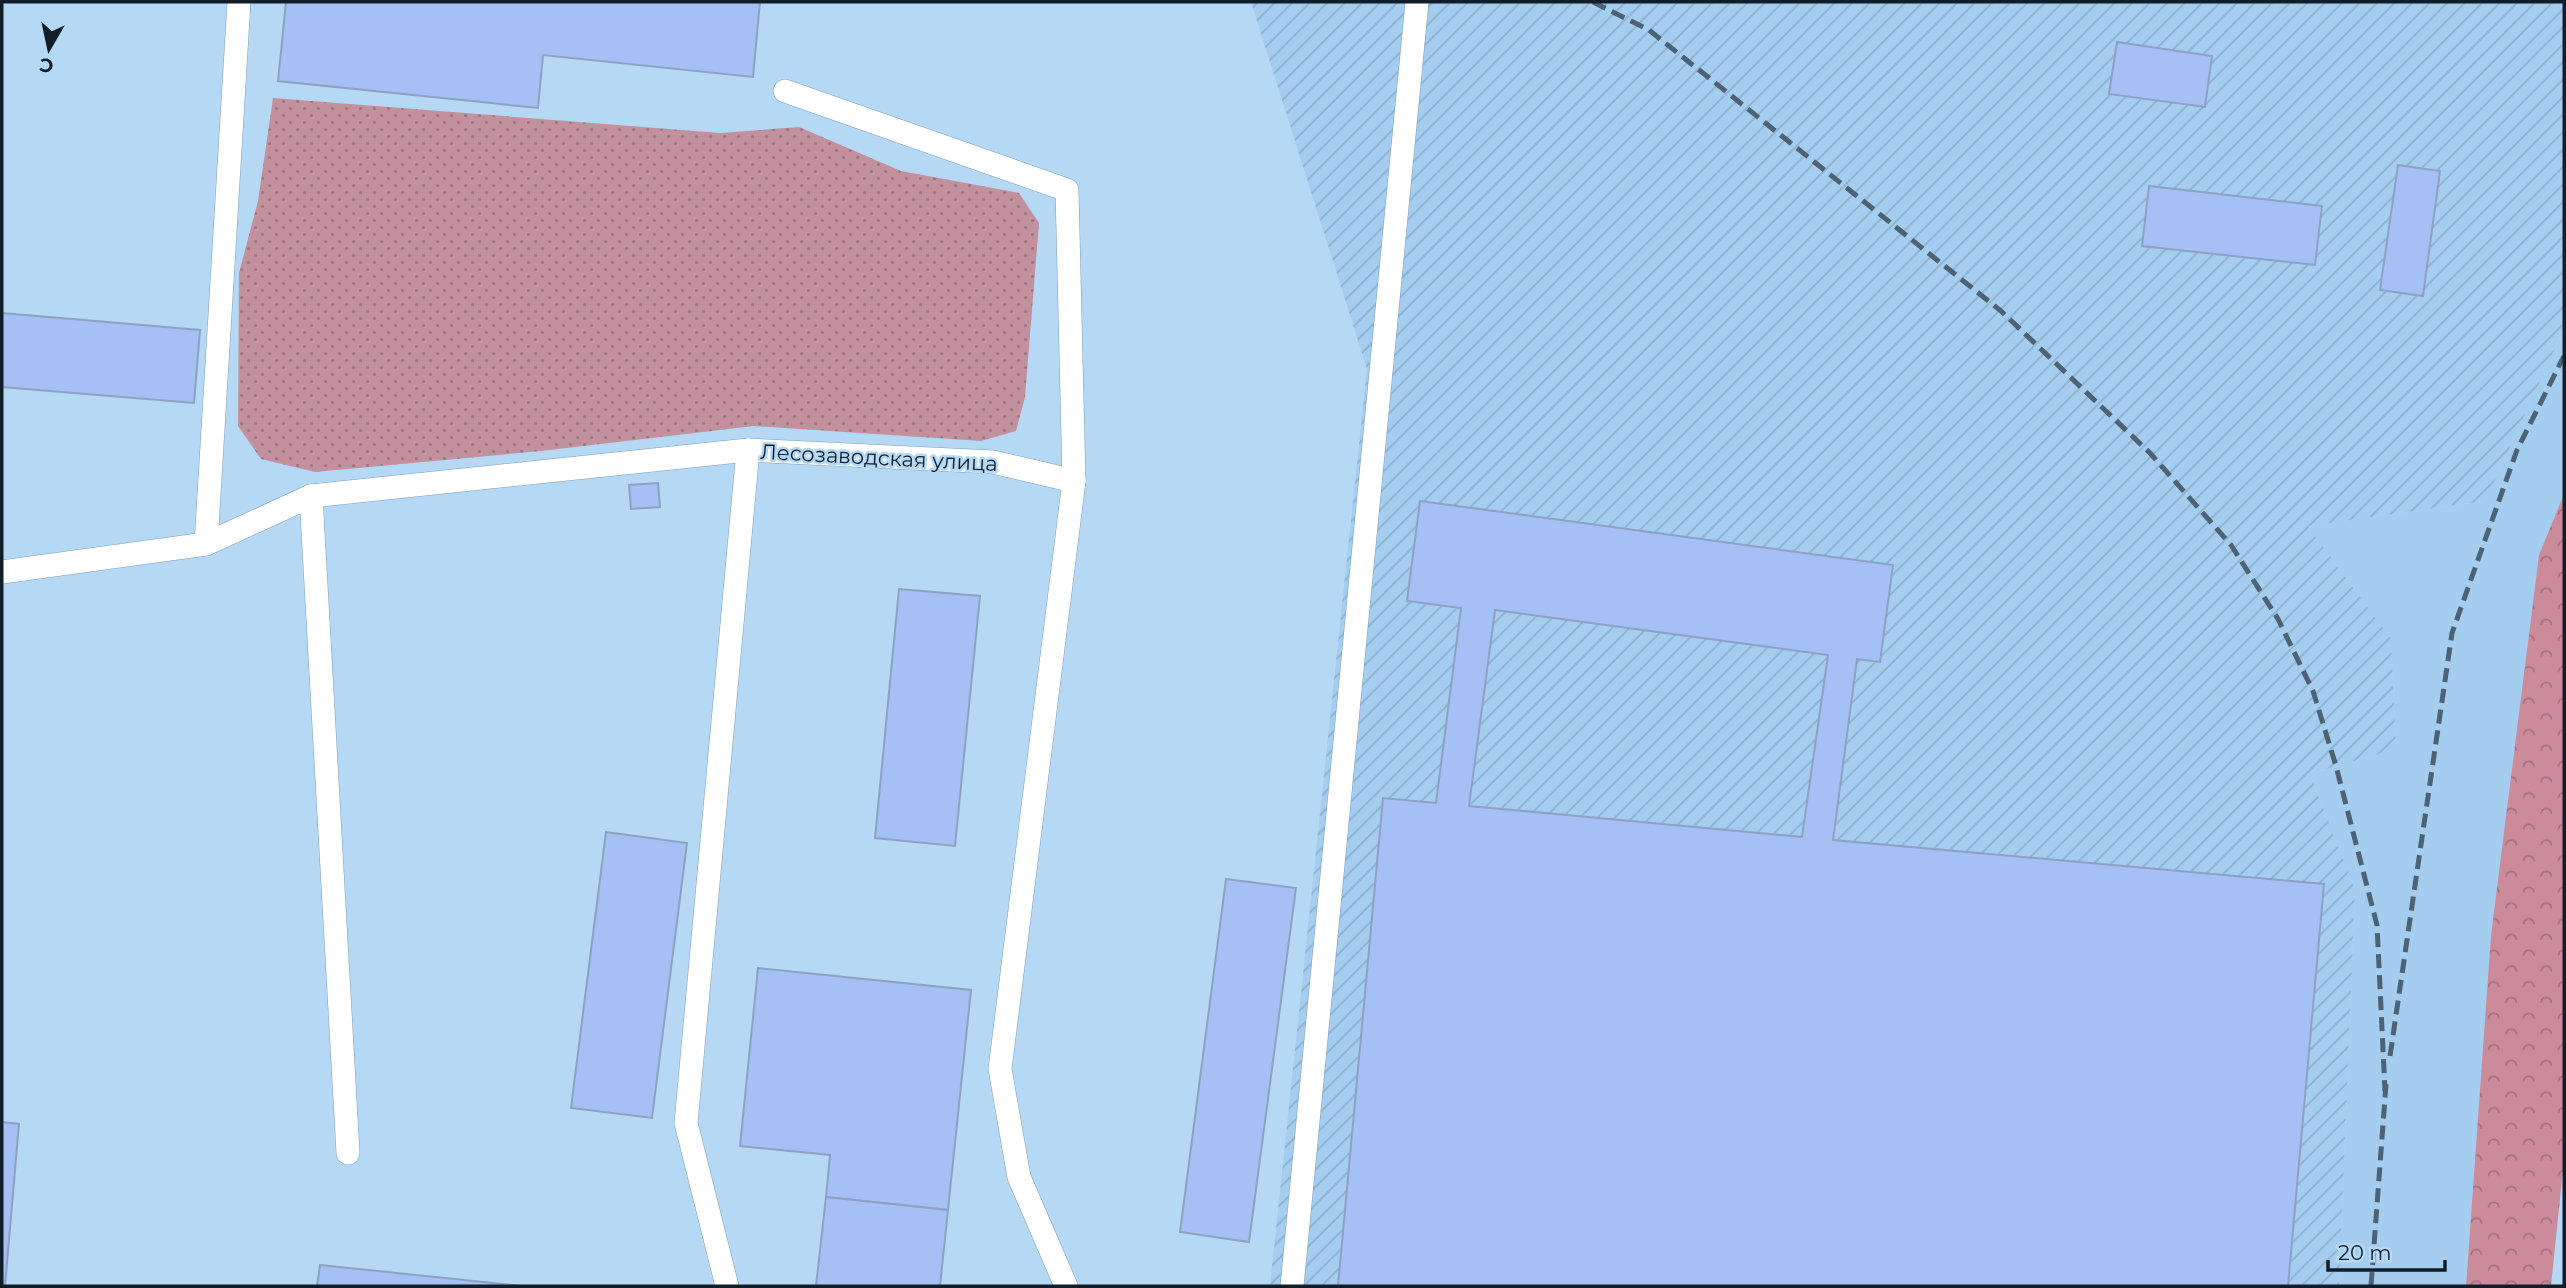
<svg xmlns="http://www.w3.org/2000/svg" width="2566" height="1288" font-family="Montserrat,sans-serif">
	<defs>
		<pattern id="industrial-furrows" width="10" height="10" patternUnits="userSpaceOnUse" patternTransform="scale(1.75)"><rect width="10" height="10" fill="#a5cdef"/><path d="M-1 1l2-2M0 10L10 0M9 11l2-2" fill="none" stroke="#8db0cd"/></pattern>
		<pattern id="grass-dots" width="8" height="8" patternUnits="userSpaceOnUse" patternTransform="scale(1.75)"><rect width="8" height="8" fill="#c2919d"/><path d="M2 2h.1M6 6h.1" fill="none" stroke="#9c7680" stroke-width="1.8" stroke-linecap="round"/></pattern>
		<pattern id="forest-crowns" width="20" height="18" patternUnits="userSpaceOnUse" patternTransform="scale(1.75)"><rect width="20" height="18" fill="#cb8b9b"/><path d="M2 6a3 3 0 1 1 6 0M12 15a3 3 0 1 1 6 0" fill="none" stroke="#a3717e"/></pattern>
	</defs>
	<rect width="100%" height="100%" fill="#b5d8f5"/>
	<path fill="#a5cdef" d="M2564 329V494L2539 556 2491 935 2466 1286H2339L2355 890 2310 774 2396 749 2391 639 2308 526 2485 501Z"/>
	<path fill="url(#industrial-furrows)" d="M1251 2H2564V329L2485 501 2308 526 2391 639 2396 749 2310 774 2355 890 2339 1286H1270L1367 369Z"/>
	<path fill="url(#grass-dots)" d="M273 98 720 133 799 127 901 171 1019 193 1039 223 1025 397 1016 431 981 441 754 426 541 451 315 472 261 459 238 426 239 273 258 201Z"/>
	<path fill="url(#forest-crowns)" d="M2564 494V1160L2551 1286H2466L2491 935 2539 555Z"/>
	<g fill="#a4c0f5" stroke="#8fa1c3" stroke-width="2" fill-rule="evenodd">
		<path d="M286 2H760L753 77 543 55 538 108 278 81Z"/>
		<path d="M2117 42 2212 56 2205 107 2109 94Z"/>
		<path d="M2398 165 2440 171 2423 296 2380 290Z"/>
		<path d="M2149 186 2322 206 2315 265 2142 246Z"/>
		<path d="M2 313 200 330 194 403 2 387Z"/>
		<path d="M658 483 660 507 631 509 629 485Z"/>
		<path d="M1420 501 1893 565 1880 662 1857 659 1833 840 2324 884 2288 1286H1338L1383 798 1436 803 1461 608 1407 601ZM1495 610 1828 655 1802 837 1469 806Z"/>
		<path d="M899 589 980 596 955 846 875 838Z"/>
		<path d="M606 832 687 843 652 1118 571 1108Z"/>
		<path d="M1226 879 1296 888 1249 1242 1180 1232Z"/>
		<path d="M758 968 971 990 948 1210 826 1197 830 1155 740 1146Z"/>
		<path d="M2 1122 19 1124 5 1286H2Z"/>
		<path d="M826 1197 948 1210 940 1286H816Z"/>
		<path d="M320 1265 522 1286H317Z"/>
	</g>
	<g fill="none" stroke-linecap="round" stroke-linejoin="round">
		<defs>
			<g id="service">
				<path d="M785 91 1067 190 1074 481"/>
				<path d="M311 496 348 1153"/>
				<path d="M206 544 239 2"/>
				<path d="M2 572 206 544 311 496 748 450 993 462 1074 481 1000 1069 1019 1177 1066 1286"/>
				<path d="M727 1286 686 1123 748 450"/>
				<path d="M1292 1286 1417 2"/>
			</g>
		</defs>
		<use href="#service" stroke="#7d9eba" stroke-width="24"/>
		<use href="#service" stroke="#fff" stroke-width="23"/>
		<g stroke="#4d6274" stroke-width="5" stroke-dasharray="14 7" stroke-linecap="butt">
			<path d="M1593 2 1649 30 2001 311 2150 453 2231 545 2278 619 2313 691 2336 766 2377 925 2385 1091"/>
			<path d="M2390 1056 2452 633 2517 450 2564 356"/>
			<path d="M2371 1286 2386 1084"/>
		</g>
	</g>
	<g text-anchor="middle" stroke-width="5" stroke-linejoin="round" paint-order="stroke">
		<g font-size="21" fill="#111e29" stroke="#b5d8f5">
			<text transform="translate(879 458) rotate(3)" y="7">Лесозаводская улица</text>
		</g>
	</g>
	<rect width="2566" height="1288" fill="none" stroke="#111e29" stroke-width="7"/>
	<g transform="translate(49 49) rotate(189)" stroke="#b5d8f5" stroke-width="5" paint-order="stroke">
	<path d="M0-5L12 26L0 18L-12 26Z" fill="#111e29"/>
	<text y="-10" font-size="19" font-weight="bold" text-anchor="middle" fill="#111e29">С</text>
	</g>
	<path d="M2328 1260v10h117v-10" fill="none" stroke="#111e29" stroke-width="3.5"/>
	<text x="2338" y="1260" font-size="21" fill="#111e29" stroke="#b5d8f5" stroke-width="5" paint-order="stroke">20 m</text>
</svg>
